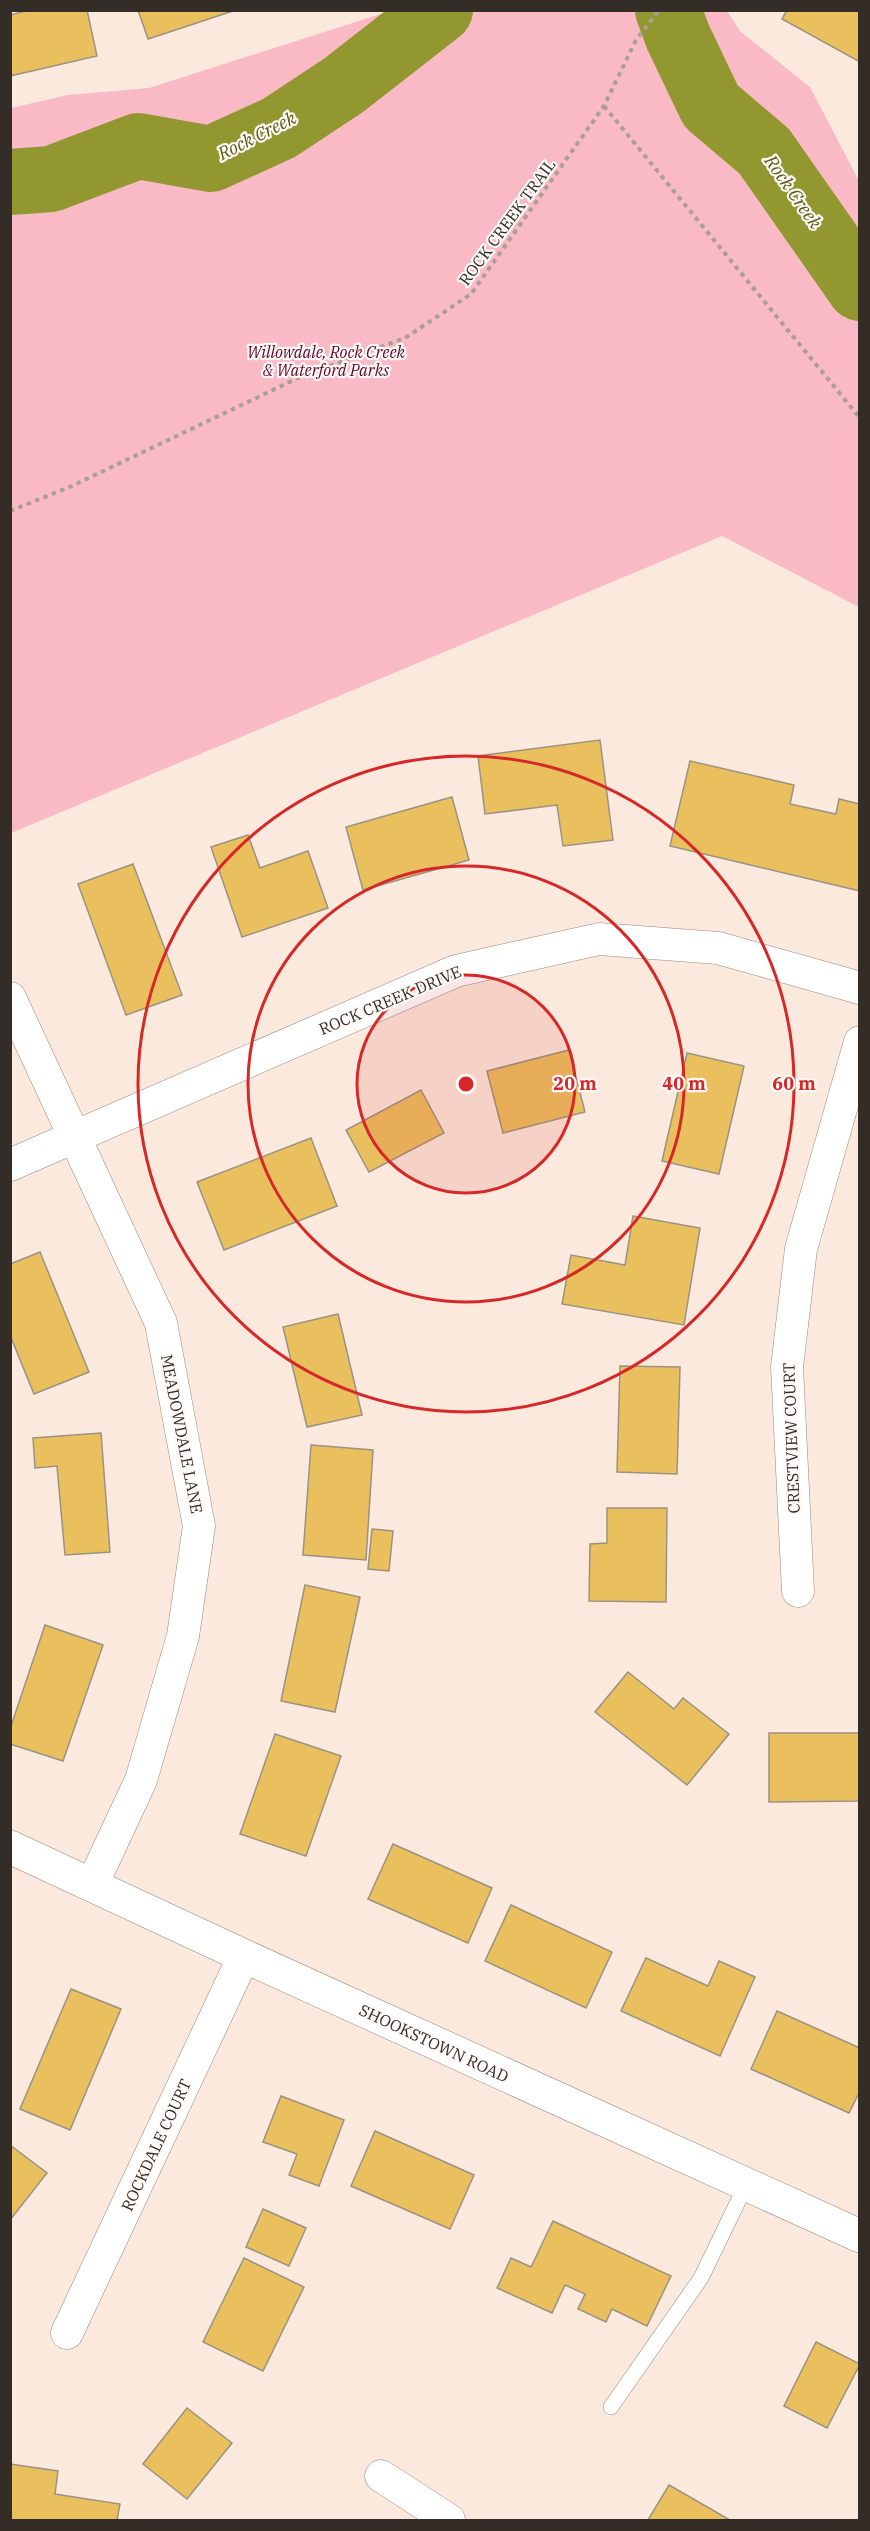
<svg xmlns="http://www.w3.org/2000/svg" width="870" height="2531" font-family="'IBM Plex Serif',serif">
	<rect width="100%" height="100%" fill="#fae9dc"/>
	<path fill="#f9bac5" d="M390 11H727L740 31 810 87 859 181V607L722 536 11 833V108L68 95 149 88Z"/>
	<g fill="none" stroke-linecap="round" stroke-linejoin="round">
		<g stroke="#929730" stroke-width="66">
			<path d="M668 10 678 37 711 106 764 151 860 288"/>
			<path d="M10 182 51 179 138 146 211 159 279 128 344 85 440 10"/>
		</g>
	</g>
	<g fill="#eac05f" stroke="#9a9382" stroke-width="1.5">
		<path d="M30 10H87L97 56 10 76V15Z"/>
		<path d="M138 10H236L148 39Z"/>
		<path d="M787 10H860V62L782 19Z"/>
		<path d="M600 740 613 840 563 846 557 805 485 814 478 756Z"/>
		<path d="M690 761 794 785 790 804 836 814 839 799 860 804V891L670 846Z"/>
		<path d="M452 797 469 860 363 890 346 827Z"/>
		<path d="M248 835 260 868 308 851 328 908 242 937 211 847Z"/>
		<path d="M133 864 182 995 126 1015 78 884Z"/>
		<path d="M569 1050 585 1112 503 1133 487 1071Z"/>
		<path d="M687 1053 744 1066 719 1174 662 1161Z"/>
		<path d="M421 1090 444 1133 369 1172 346 1130Z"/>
		<path d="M311 1138 337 1206 224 1250 197 1182Z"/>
		<path d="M633 1216 700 1228 684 1325 562 1304 571 1255 625 1265Z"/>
		<path d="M40 1252 89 1372 34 1394 10 1335V1264Z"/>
		<path d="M338 1314 362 1415 307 1427 283 1327Z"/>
		<path d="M620 1366 680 1367 677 1474 617 1472Z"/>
		<path d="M101 1433 110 1552 65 1555 57 1466 35 1468 33 1438Z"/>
		<path d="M311 1445 373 1450 366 1560 303 1555Z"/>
		<path d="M607 1508H667L666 1602 589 1601 590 1544 607 1543Z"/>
		<path d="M372 1529 393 1531 389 1571 368 1569Z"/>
		<path d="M305 1585 360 1597 335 1712 281 1701Z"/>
		<path d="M45 1625 103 1645 63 1761 10 1744V1729Z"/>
		<path d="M628 1672 674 1709 683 1698 729 1734 687 1785 595 1712Z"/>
		<path d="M769 1733H860V1801L769 1802Z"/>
		<path d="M275 1734 341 1756 306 1856 240 1834Z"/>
		<path d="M393 1844 492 1888 468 1943 368 1899Z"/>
		<path d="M511 1905 612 1952 586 2008 485 1961Z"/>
		<path d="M646 1958 708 1986 719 1961 755 1977 720 2056 621 2011Z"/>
		<path d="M71 1989 121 2009 70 2130 20 2109Z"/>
		<path d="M777 2011 860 2048V2091L849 2113 751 2069Z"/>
		<path d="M281 2096 344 2120 319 2186 289 2175 297 2154 263 2142Z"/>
		<path d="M375 2131 474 2175 450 2229 351 2186Z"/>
		<path d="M10 2145 47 2173 10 2220Z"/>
		<path d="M263 2209 306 2228 289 2266 246 2247Z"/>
		<path d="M553 2221 671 2276 647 2326 612 2309 606 2322 578 2309 585 2294 565 2285 552 2313 497 2288 511 2258 531 2267Z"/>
		<path d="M244 2258 304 2287 263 2371 203 2342Z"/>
		<path d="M816 2342 860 2364 827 2428 784 2406Z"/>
		<path d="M187 2408 232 2443 187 2499 143 2464Z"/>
		<path d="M10 2464 58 2471 55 2494 120 2504 117 2520H10Z"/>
		<path d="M669 2485 730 2520H648Z"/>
	</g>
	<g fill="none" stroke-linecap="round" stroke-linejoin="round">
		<defs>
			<path id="service" d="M611 2407 701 2278 746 2185"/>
			<g id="minor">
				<path d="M10 998 161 1323 199 1526 183 1636 141 1780 92 1885"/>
				<path d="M10 1165 456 971 599 939 718 948 860 988"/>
				<path d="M798 1591 787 1367 801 1249 860 1042"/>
				<path d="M67 2333 244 1956"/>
				<path d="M381 2476 449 2520"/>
			</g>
			<path id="tertiary" d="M10 1847 244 1956 860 2236"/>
		</defs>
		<use href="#service" stroke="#98897d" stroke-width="16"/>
		<use href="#minor" stroke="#98897d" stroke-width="33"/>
		<use href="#tertiary" stroke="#98897d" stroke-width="34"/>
		<g stroke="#ab9e94" stroke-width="4" stroke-dasharray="4.5 4.5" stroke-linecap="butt">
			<path d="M604 106 860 418"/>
			<path d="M10 511 72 486 300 377 405 338 471 294 604 106 636 40 659 10"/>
		</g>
		<use href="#service" stroke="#fff" stroke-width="15"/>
		<use href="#minor" stroke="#fff" stroke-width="32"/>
		<use href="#tertiary" stroke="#fff" stroke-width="33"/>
	</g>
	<circle cx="466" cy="1084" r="109" fill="#d62828" fill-opacity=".12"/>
	<g fill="none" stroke="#d62828" stroke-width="3">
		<circle cx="466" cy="1084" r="109"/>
		<circle cx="466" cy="1084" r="218"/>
		<circle cx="466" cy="1084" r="328"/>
	</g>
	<g text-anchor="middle" stroke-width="4.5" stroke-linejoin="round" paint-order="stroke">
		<g font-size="16" fill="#332c27" stroke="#fdf9f7">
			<text transform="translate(507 222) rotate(-54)" y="6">ROCK CREEK TRAIL</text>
			<text transform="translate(390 1000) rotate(-23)" y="6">ROCK CREEK DRIVE</text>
			<text transform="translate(182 1434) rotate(79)" y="6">MEADOWDALE LANE</text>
			<text transform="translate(791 1438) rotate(-92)" y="6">CRESTVIEW COURT</text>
			<text transform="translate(434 2043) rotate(25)" y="6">SHOOKSTOWN ROAD</text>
			<text transform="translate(156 2145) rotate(-65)" y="6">ROCKDALE COURT</text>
		</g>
		<g font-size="16" font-style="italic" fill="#620528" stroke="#fdf9f7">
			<text x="326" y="358">Willowdale, Rock Creek<tspan x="326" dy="18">&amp; Waterford Parks</tspan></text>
		</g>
		<g font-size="18" font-style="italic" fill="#585b11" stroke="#fdf9f7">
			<text transform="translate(257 136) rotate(-27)" y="6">Rock Creek</text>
			<text transform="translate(793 192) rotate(55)" y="6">Rock Creek</text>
		</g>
	</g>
	<circle cx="466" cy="1084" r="9" fill="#d62828" stroke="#fdf9f7" stroke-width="3"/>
	<g font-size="18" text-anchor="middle" font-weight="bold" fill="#d62828" stroke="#fdf9f7" stroke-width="4.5" stroke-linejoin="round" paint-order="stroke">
		<text x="575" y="1090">20 m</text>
		<text x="684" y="1090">40 m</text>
		<text x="794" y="1090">60 m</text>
	</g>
	<rect width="870" height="2531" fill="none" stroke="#332c27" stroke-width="24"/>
</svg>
